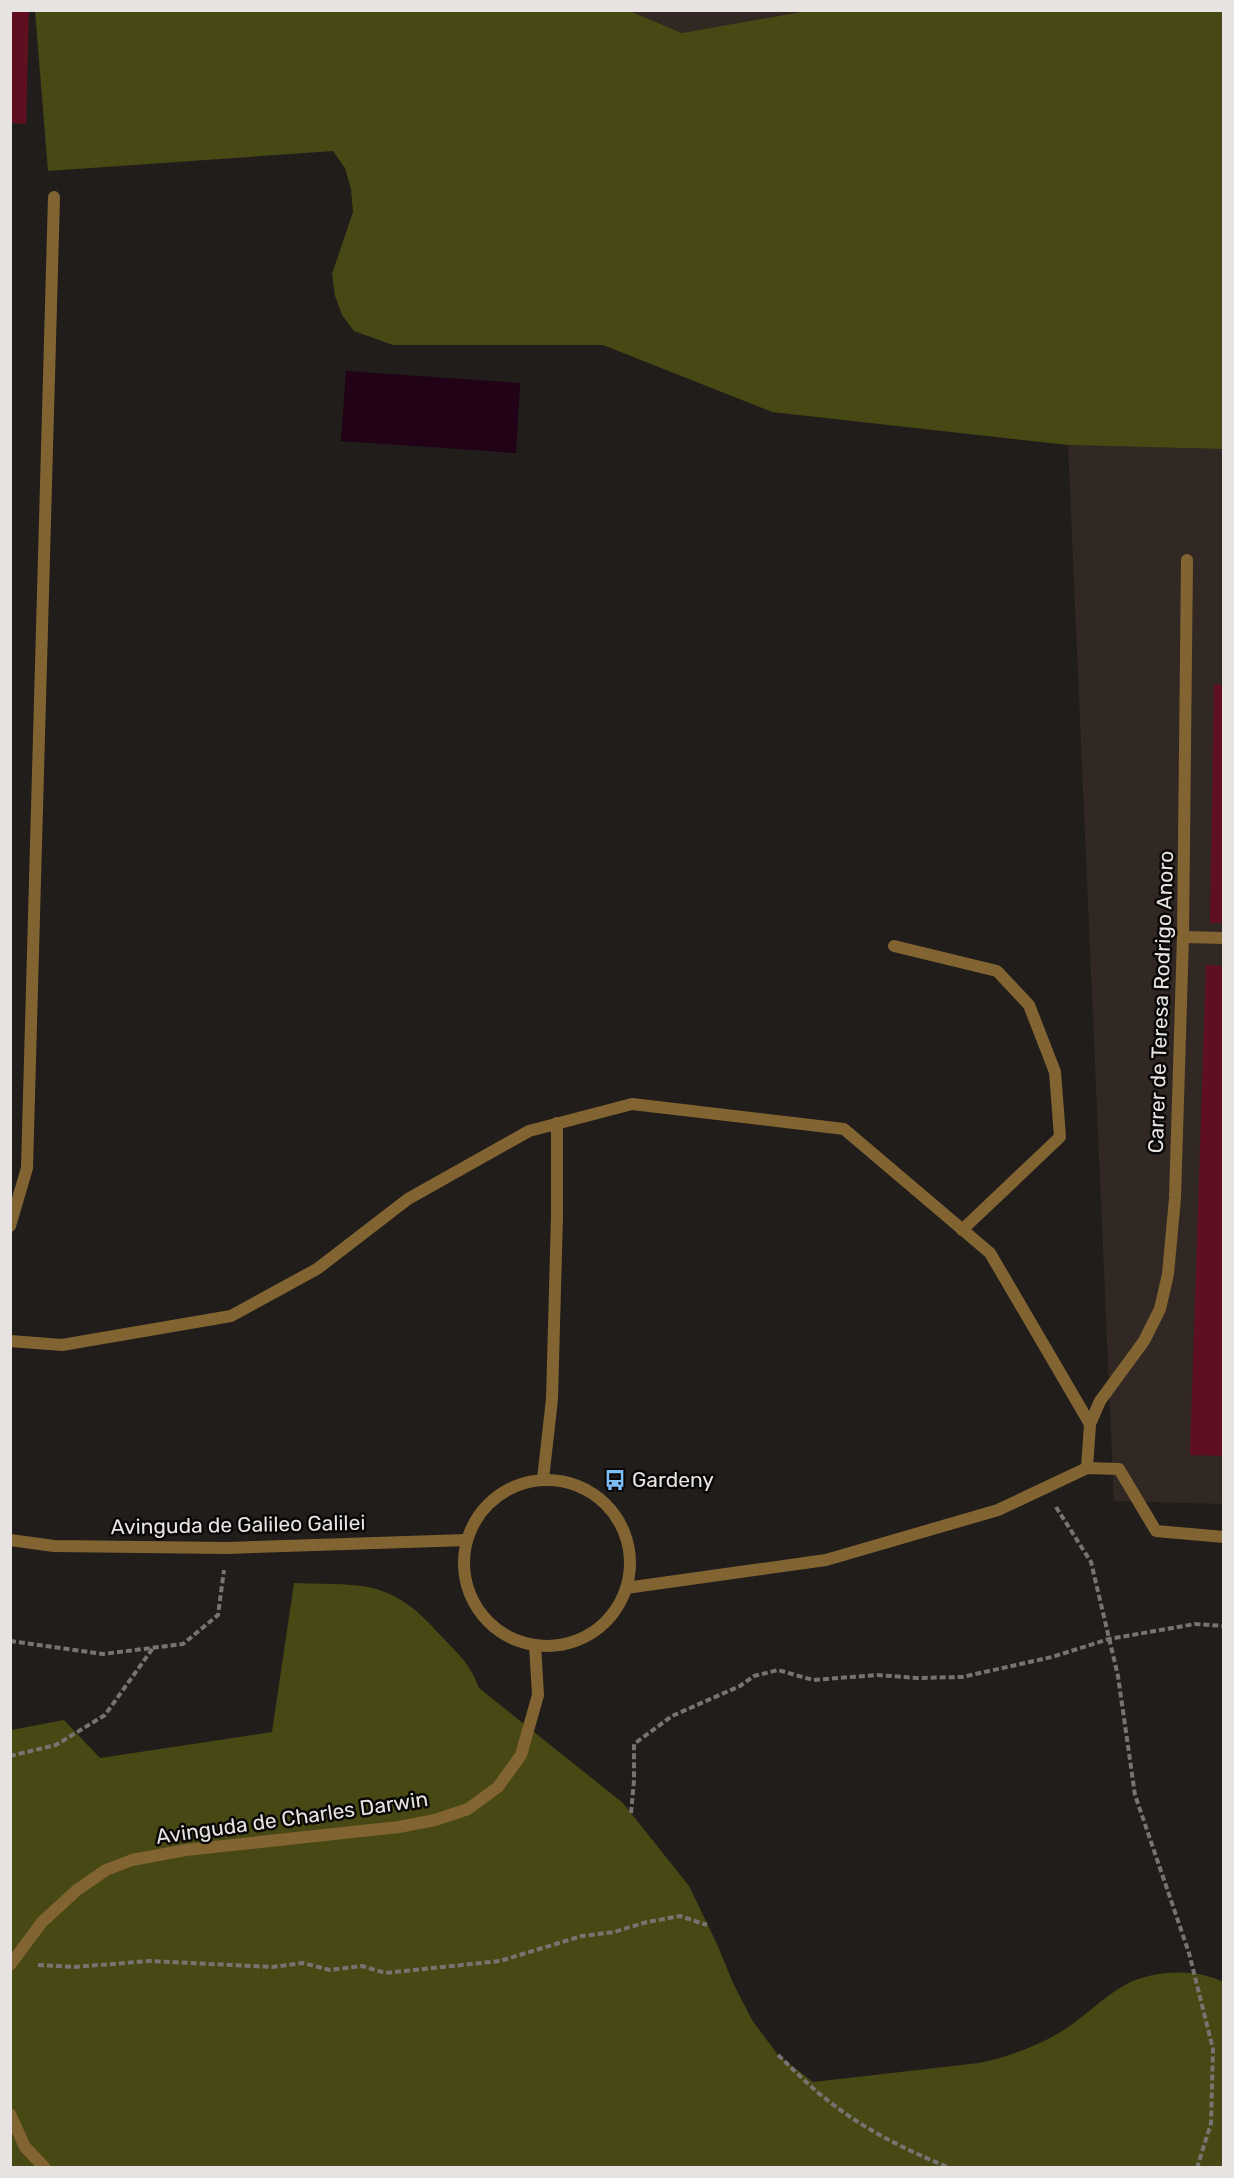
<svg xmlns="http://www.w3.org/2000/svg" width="1234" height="2178" font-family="Rubik,sans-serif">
	<rect width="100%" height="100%" fill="#211d1b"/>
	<g fill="#312723">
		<path d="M627 11H813L682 33Z"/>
		<path d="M1068 445 1223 449V1504L1114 1501Z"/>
	</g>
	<g fill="#474813">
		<path d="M627 10 682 33 813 10 1223 11V449L1068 445 772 412 603 345H393L354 331 342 315 335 296 332 274 353 212 351 189 345 168 333 151 48 171 35 11Z"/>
		<path d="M294 1583C328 1585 370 1580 399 1599 417 1609 430 1624 444 1639 461 1657 470 1664 479 1688L623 1803 689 1886 717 1944 733 1983 752 2020 778 2055 813 2082 979 2063C1006 2057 1033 2048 1057 2034 1082 2020 1101 1998 1125 1985 1152 1970 1196 1968 1223 1982V2167L11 2168V1730L64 1720 100 1758 272 1732Z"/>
	</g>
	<path fill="#210217" d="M346 371 520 383 516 453 341 441Z"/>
	<g fill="#5f0f1f">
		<path d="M10 10H29L26 124 10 123Z"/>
		<path d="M1214 684 1224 685V923H1210Z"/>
		<path d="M1206 965 1224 966V1456L1190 1455Z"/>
	</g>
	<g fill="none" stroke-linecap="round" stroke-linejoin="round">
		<g stroke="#777371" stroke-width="4" stroke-dasharray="6 3" stroke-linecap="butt">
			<path d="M1056 1507 1091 1562 1118 1676 1135 1795 1189 1953 1213 2049 1211 2123 1197 2168"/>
			<path d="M10 1641 103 1654 183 1644 218 1615 224 1570"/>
			<path d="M10 1756 56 1745 105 1715 153 1648"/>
			<path d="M631 1813 634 1781V1744L672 1716 740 1686 754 1676 778 1670 813 1680 877 1675 917 1678 962 1677 1052 1657 1109 1639 1195 1624 1224 1626"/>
			<path d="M38 1965 74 1967 150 1961 272 1967 303 1963 330 1970 362 1966 385 1973 500 1961 582 1936 614 1932 647 1922 680 1916 707 1925"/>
			<path d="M778 2055C794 2070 809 2086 826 2099 863 2129 906 2150 950 2168"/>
		</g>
		<g stroke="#816432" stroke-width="12">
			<path d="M1183 937 1224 938"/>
			<path d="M894 946 997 971 1029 1005 1055 1072 1060 1137 962 1230"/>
		</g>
		<g stroke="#816432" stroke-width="12">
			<path d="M10 1226 27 1168 54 197"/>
			<path d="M10 1341 62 1345 231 1316 317 1269 408 1199 529 1131 632 1104 844 1129 990 1253 1090 1424 1087 1468"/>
			<path d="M1090 1424 1100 1401 1144 1341 1160 1309 1168 1274 1175 1198 1183 937 1187 560"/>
			<path d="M543 1479 552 1399 557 1216V1123"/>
			<circle cx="547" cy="1563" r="83"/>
			<path d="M10 1540 54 1546 227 1548 467 1540"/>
			<path d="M626 1588 826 1560 998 1510 1087 1468 1119 1469 1156 1531 1224 1537"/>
			<path d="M10 1965 42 1922 77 1890 106 1870 132 1860 186 1850 399 1827 435 1820 468 1809 498 1787 521 1755 538 1695 535 1645"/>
			<path d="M10 2114 25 2147 45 2168"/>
		</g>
	</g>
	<defs>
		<symbol id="bus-bare" viewBox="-9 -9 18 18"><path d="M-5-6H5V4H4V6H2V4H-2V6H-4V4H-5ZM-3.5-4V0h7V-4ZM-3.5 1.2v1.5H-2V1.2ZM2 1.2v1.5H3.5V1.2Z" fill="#7dbef9" stroke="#0a0807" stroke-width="2.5" paint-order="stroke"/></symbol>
	</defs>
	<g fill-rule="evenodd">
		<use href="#bus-bare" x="600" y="1465" width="30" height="30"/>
	</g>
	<g text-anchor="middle" stroke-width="5" stroke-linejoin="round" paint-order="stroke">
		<g font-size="21" fill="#e6e3e1" stroke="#0a0807">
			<text transform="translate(1161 1002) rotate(-88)" y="7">Carrer de Teresa Rodrigo Anoro</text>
			<text transform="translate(238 1525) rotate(-1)" y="7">Avinguda de Galileo Galilei</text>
			<text transform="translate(292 1818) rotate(-8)" y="7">Avinguda de Charles Darwin</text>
		</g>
		<g font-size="21" fill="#e6e3e1" stroke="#0a0807" text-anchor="start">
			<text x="632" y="1487">Gardeny</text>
		</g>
	</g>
	<rect width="1234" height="2178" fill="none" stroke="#e6e3e1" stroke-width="24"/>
</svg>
